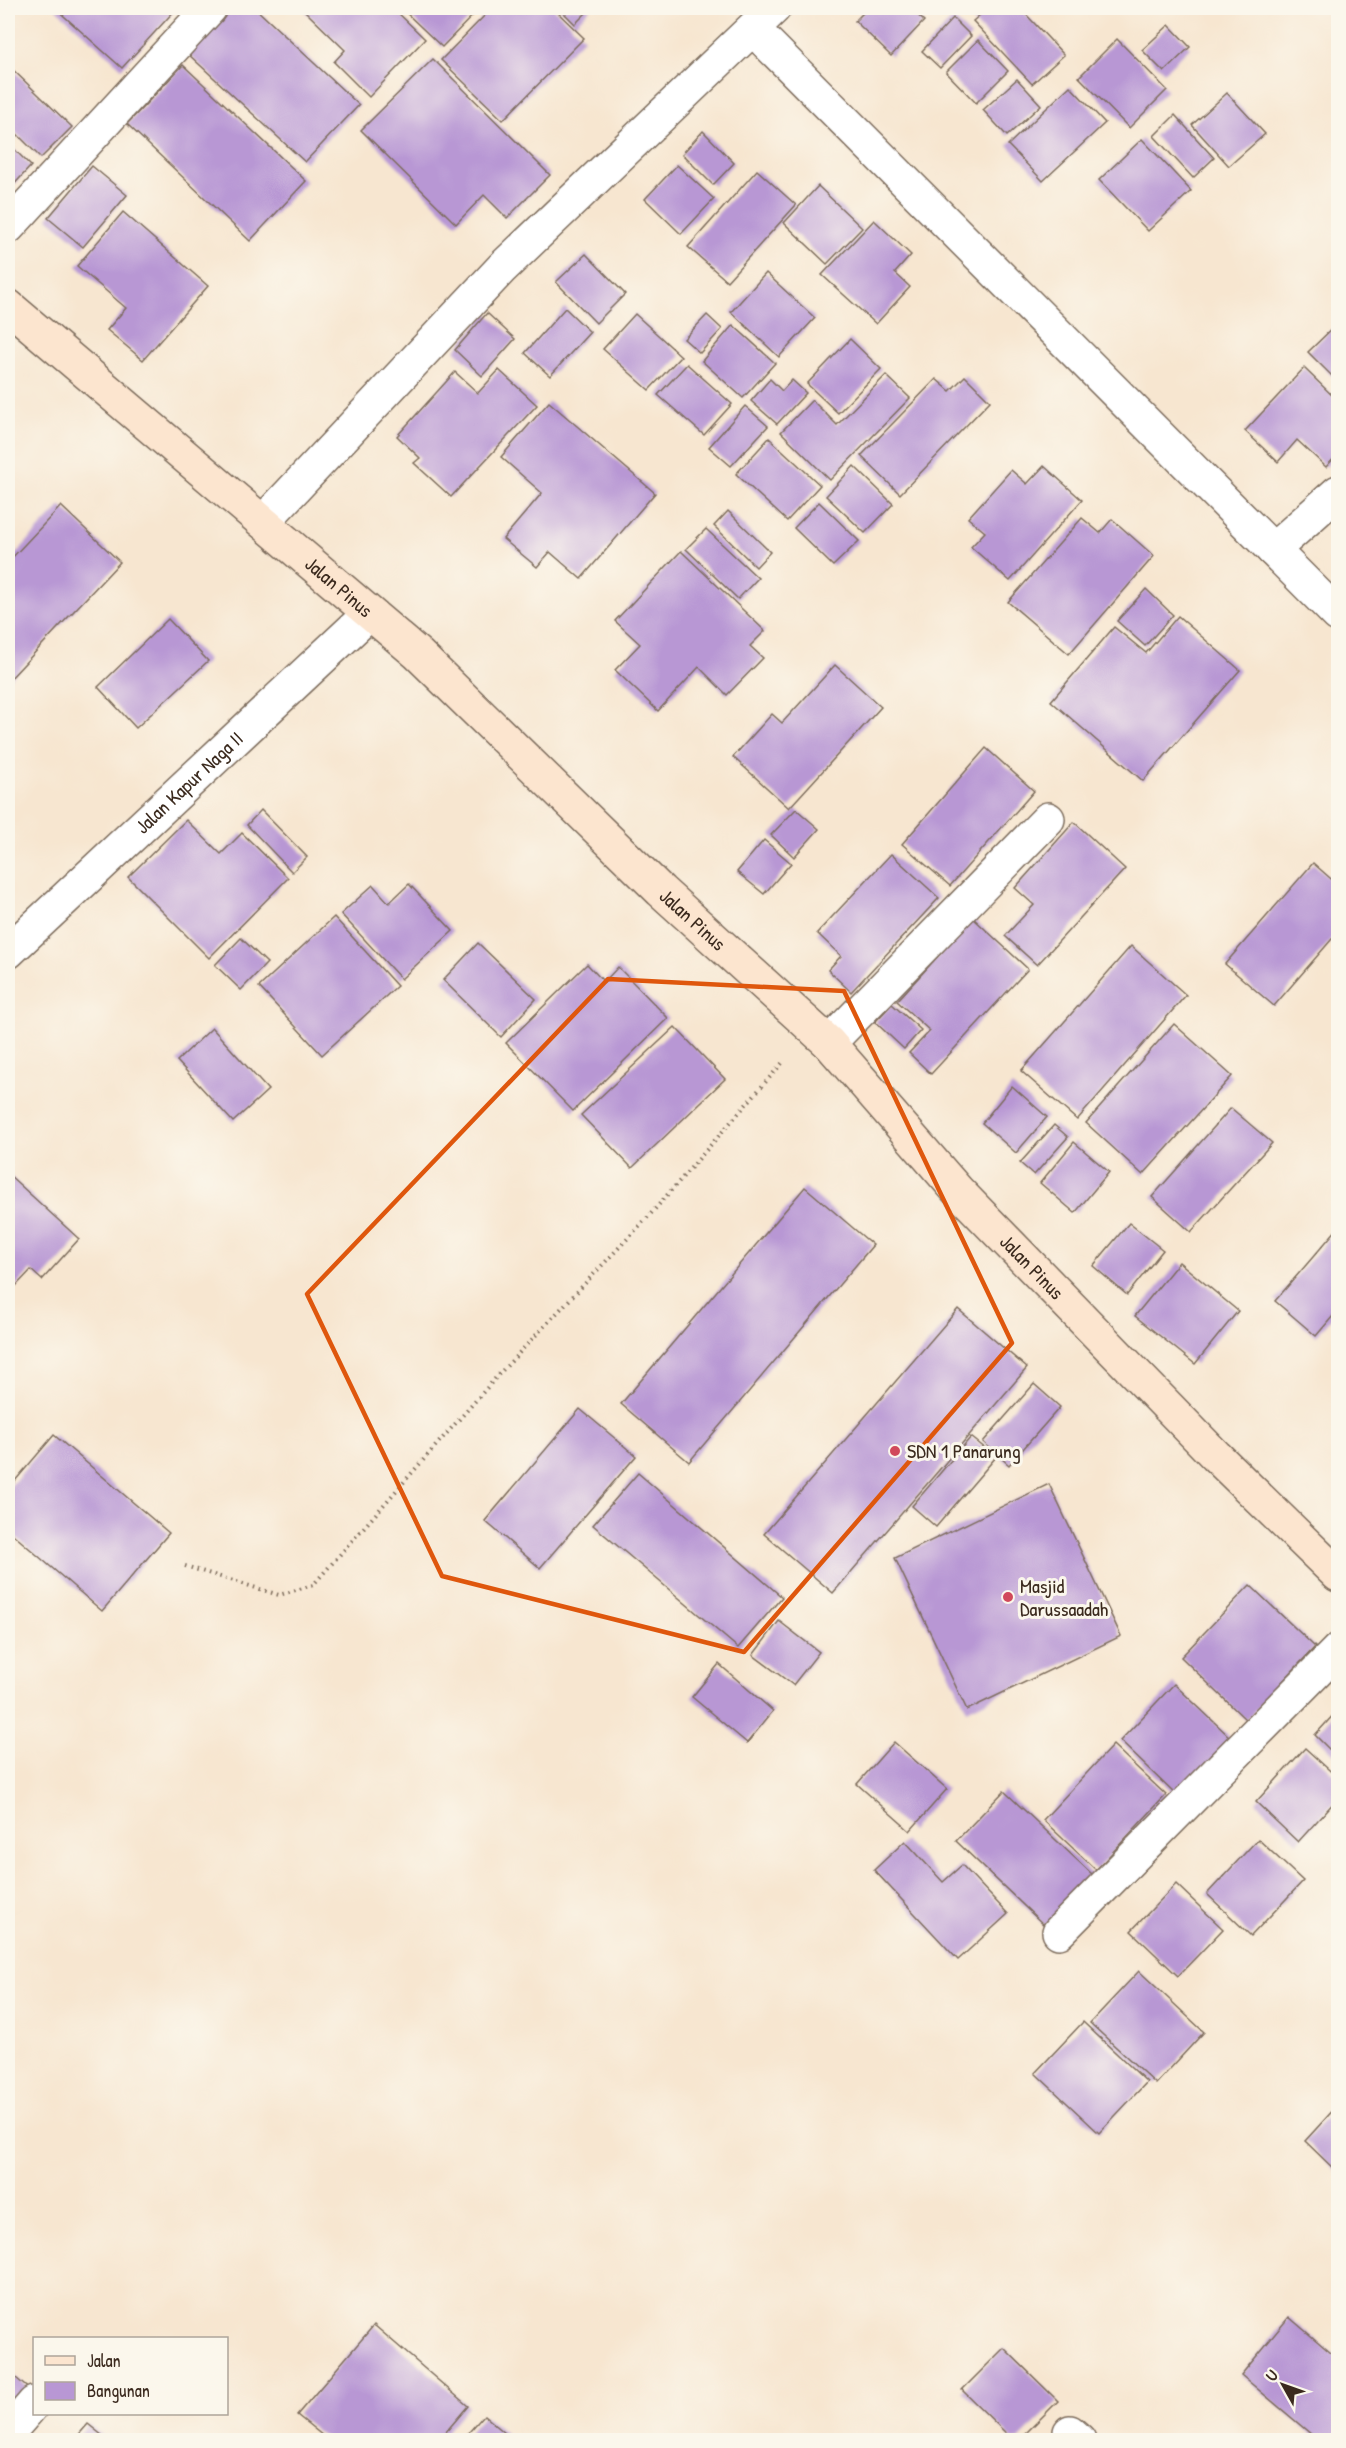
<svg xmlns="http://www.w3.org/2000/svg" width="1346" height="2448" font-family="'Patrick Hand',sans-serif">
	<rect width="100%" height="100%" fill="#fbf7ec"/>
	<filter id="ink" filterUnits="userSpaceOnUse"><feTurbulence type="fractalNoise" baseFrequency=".0167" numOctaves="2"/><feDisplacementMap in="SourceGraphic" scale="12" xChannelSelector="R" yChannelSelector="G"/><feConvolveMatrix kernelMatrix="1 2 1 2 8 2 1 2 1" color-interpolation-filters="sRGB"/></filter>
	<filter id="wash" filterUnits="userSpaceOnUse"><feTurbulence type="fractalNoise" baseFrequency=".008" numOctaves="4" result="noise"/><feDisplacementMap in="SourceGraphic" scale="24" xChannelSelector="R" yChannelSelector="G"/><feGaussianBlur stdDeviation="1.35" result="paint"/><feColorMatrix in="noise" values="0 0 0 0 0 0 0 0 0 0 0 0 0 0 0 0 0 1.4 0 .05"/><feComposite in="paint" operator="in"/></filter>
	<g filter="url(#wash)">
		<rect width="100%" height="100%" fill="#f7e6d0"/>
		<g id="blocks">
			<g fill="#b897d4">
				<path d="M55 8H177L122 68Z"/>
				<path d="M230 8H255L359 105 305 162 187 53Z"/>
				<path d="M308 8H393L425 39 369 97 334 62 345 50 305 11Z"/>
				<path d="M401 8H480L442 47Z"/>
				<path d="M492 8H553L584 38 503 120 441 60Z"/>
				<path d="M559 8H591L575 24Z"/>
				<path d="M868 8H910L924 21 891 56 855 21Z"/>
				<path d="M988 8H1020L1064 55 1032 84 973 21Z"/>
				<path d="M953 18 971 36 940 68 922 51Z"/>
				<path d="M1169 25 1190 47 1164 72 1142 50Z"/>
				<path d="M1117 39 1167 90 1129 128 1079 77Z"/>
				<path d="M978 40 1008 71 976 103 946 72Z"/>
				<path d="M433 59 550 175 507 218 484 195 456 224 361 130Z"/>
				<path d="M8 65 72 127 41 158 8 125Z"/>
				<path d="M183 65 306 181 250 241 127 124Z"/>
				<path d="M1017 79 1041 105 1007 136 983 110Z"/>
				<path d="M1070 86 1105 123 1043 181 1008 145Z"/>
				<path d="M1227 93 1265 134 1229 166 1192 125Z"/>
				<path d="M1175 115 1214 158 1193 178 1154 136Z"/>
				<path d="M703 131 734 163 713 185 682 154Z"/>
				<path d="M1142 139 1191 191 1148 231 1099 180Z"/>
				<path d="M8 143 31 166 8 191Z"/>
				<path d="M677 165 714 199 681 234 645 199Z"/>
				<path d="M92 166 127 195 83 247 48 218Z"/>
				<path d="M757 170 796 205 727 281 688 247Z"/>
				<path d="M818 186 862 228 827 264 784 223Z"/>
				<path d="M123 212 208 286 143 360 107 330 126 308 77 266Z"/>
				<path d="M874 220 911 255 895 273 910 287 876 324 822 275Z"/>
				<path d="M586 254 625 294 596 323 556 282Z"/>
				<path d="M766 273 815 318 779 357 731 312Z"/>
				<path d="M565 308 590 332 550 376 525 353Z"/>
				<path d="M487 313 515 339 482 376 455 350Z"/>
				<path d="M635 314 681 356 649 390 603 349Z"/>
				<path d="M707 315 722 329 700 353 684 339Z"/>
				<path d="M1338 323V371L1333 377 1308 352Z"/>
				<path d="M733 325 775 363 743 398 702 361Z"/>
				<path d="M850 339 881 369 838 413 807 384Z"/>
				<path d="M687 364 732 404 704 435 658 395Z"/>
				<path d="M1304 368 1338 401V454L1326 467 1297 440 1278 462 1245 431Z"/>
				<path d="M499 370 537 405 451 497 414 463 420 458 397 436 455 372 478 393Z"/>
				<path d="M886 375 910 398 830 480 781 432 812 400 837 425Z"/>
				<path d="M965 376 990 401 900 494 861 456 936 379 950 391Z"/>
				<path d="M770 379 782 391 792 380 806 393 777 424 751 401Z"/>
				<path d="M549 402 655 493 581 579 550 552 537 567 503 539 542 493 501 457Z"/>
				<path d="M745 406 768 426 731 466 709 447Z"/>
				<path d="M769 438 820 485 787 521 736 474Z"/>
				<path d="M854 466 893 504 865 533 826 496Z"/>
				<path d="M1044 466 1082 500 1010 581 971 547 985 532 968 518 1011 470 1027 484Z"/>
				<path d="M819 502 859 541 833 566 794 528Z"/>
				<path d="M61 506 120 562 8 681V562Z"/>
				<path d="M728 511 770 552 756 567 714 526Z"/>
				<path d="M1082 518 1100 533 1112 519 1154 556 1069 654 1008 602Z"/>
				<path d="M706 529 758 578 738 599 686 549Z"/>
				<path d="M681 551 765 631 750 646 763 658 727 695 699 667 658 711 615 670 640 644 615 621Z"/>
				<path d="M1146 589 1173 615 1145 646 1117 621Z"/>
				<path d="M1178 616 1240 670 1143 781 1051 701 1114 627 1146 653Z"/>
				<path d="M168 619 208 661 136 728 98 687Z"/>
				<path d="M835 665 881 707 789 808 733 757 772 714 782 723Z"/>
				<path d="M986 748 1034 791 950 886 902 844Z"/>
				<path d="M796 809 819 829 794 857 771 835Z"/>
				<path d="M261 810 307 857 292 872 247 825Z"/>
				<path d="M186 820 221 854 242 833 288 878 209 958 128 877Z"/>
				<path d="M1074 822 1125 869 1037 965 1005 936 1034 905 1015 888Z"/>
				<path d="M764 840 791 863 764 894 737 872Z"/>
				<path d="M891 854 939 898 851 992 828 970 841 956 817 933Z"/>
				<path d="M1313 863 1338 885V932L1274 1006 1225 964Z"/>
				<path d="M409 884 453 931 401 979 341 914 373 885 389 903Z"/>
				<path d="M334 917 397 986 322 1055 259 987Z"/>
				<path d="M973 918 1028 969 931 1074 909 1053 930 1031 897 1001Z"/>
				<path d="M241 938 267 963 241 990 215 965Z"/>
				<path d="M478 943 536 999 501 1037 443 980Z"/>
				<path d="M1131 946 1186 995 1077 1120 1021 1071Z"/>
				<path d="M587 964 604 982 618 967 668 1018 573 1111 506 1043Z"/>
				<path d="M892 1004 921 1030 904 1049 875 1022Z"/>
				<path d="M1174 1024 1232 1076 1143 1175 1086 1123Z"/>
				<path d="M675 1027 725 1079 632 1168 581 1115Z"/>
				<path d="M212 1028 268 1090 233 1122 177 1061Z"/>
				<path d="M1012 1086 1047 1117 1016 1153 982 1123Z"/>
				<path d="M1231 1108 1272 1143 1191 1232 1152 1197Z"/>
				<path d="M1054 1125 1068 1137 1034 1175 1020 1163Z"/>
				<path d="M1074 1142 1109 1172 1075 1213 1040 1183Z"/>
				<path d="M8 1174 79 1239 42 1280 31 1270 14 1288 8 1281Z"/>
				<path d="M805 1187 873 1245 689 1462 621 1404Z"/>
				<path d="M1129 1223 1163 1250 1127 1295 1093 1266Z"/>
				<path d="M1338 1228V1320L1333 1316 1316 1336 1275 1301Z"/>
				<path d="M1179 1262 1238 1311 1195 1364 1135 1316Z"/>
				<path d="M958 1309 1027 1368 833 1593 764 1534Z"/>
				<path d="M1034 1384 1060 1407 1009 1465 983 1442Z"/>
				<path d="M580 1409 636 1456 540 1568 485 1521Z"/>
				<path d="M54 1435 169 1533 102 1611 8 1530V1489Z"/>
				<path d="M971 1437 996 1457 936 1527 912 1506Z"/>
				<path d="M638 1473 782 1597 738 1648 593 1525Z"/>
				<path d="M1049 1484 1121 1636 967 1710 895 1558Z"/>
				<path d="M1250 1585 1315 1647 1246 1720 1181 1657Z"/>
				<path d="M779 1621 819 1652 793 1685 753 1655Z"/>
				<path d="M719 1664 773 1711 747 1743 692 1697Z"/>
				<path d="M1174 1684 1233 1740 1178 1797 1120 1741Z"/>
				<path d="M1338 1710V1758L1315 1735Z"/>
				<path d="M894 1742 947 1789 910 1831 857 1784Z"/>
				<path d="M1113 1745 1166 1795 1096 1870 1043 1820Z"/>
				<path d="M1305 1748 1338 1778V1798L1298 1842 1256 1802Z"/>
				<path d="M1004 1791 1093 1875 1045 1926 956 1841Z"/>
				<path d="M1258 1839 1303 1881 1251 1936 1207 1894Z"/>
				<path d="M905 1841 943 1882 962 1865 1008 1914 958 1960 874 1870Z"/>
				<path d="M1176 1884 1223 1929 1178 1976 1131 1931Z"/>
				<path d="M1139 1971 1204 2032 1156 2084 1090 2023Z"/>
				<path d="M1083 2022 1147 2082 1099 2133 1035 2073Z"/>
				<path d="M1338 2105V2173L1305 2141Z"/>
				<path d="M1289 2317 1338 2359V2440H1318L1241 2375Z"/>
				<path d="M374 2325 468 2406 439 2440H328L297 2415Z"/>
				<path d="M1004 2348 1058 2401 1019 2440H1013L962 2390Z"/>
				<path d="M8 2371 32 2392 8 2420Z"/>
				<path d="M484 2415 513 2440H462Z"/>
				<path d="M88 2424 108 2440H74Z"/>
			</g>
		</g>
	</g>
	<g filter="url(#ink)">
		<use href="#blocks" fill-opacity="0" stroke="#7d6c5c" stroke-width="1.5"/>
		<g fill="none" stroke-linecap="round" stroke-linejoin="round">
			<defs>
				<g id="street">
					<path d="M753 29 1338 615"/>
					<path d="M8 227 210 8"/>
					<path d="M263 522 502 268 774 8"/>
					<path d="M1273 550 1338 492"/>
					<path id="s1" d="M8 952 369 614"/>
					<path d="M829 1043 1048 819"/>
					<path d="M1059 1932 1338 1650"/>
					<path d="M1070 2432 1079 2440"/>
					<path d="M8 2433 34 2403"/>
				</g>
				<g id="secondary">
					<path id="s2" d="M8 306 418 654 661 891 829 1043 958 1191 1216 1456 1338 1575"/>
				</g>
			</defs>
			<use href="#street" stroke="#7d6c5c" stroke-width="36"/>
			<use href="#secondary" stroke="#7d6c5c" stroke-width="36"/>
			<path stroke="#7d6c5c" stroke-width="4" stroke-dasharray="1.5 4.5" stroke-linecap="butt" d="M185 1566 279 1595 313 1585 500 1373 648 1217 784 1061"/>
			<use href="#street" stroke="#fff" stroke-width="33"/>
			<use href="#secondary" stroke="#fce5cf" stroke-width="33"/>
		</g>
	</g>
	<path fill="none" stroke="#df570d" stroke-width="4.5" stroke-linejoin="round" d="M608 979 844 991 1012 1343 744 1652 442 1576 307 1294Z"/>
	<g fill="#d1495b" stroke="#fbf7ec" stroke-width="2">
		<circle cx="895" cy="1451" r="6"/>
		<circle cx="1008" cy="1597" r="6"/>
	</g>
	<g text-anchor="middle" stroke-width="6" stroke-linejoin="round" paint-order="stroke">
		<g font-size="20" fill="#3b2a1e" stroke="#fbf7ec">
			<text dy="7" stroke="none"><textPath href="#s2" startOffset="434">Jalan Pinus</textPath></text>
			<text dy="7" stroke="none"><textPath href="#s1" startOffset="248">Jalan Kapur Naga II</textPath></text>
			<text dy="7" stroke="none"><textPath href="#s2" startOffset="920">Jalan Pinus</textPath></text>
			<text dy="7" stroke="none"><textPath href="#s2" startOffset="1406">Jalan Pinus</textPath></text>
		</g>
		<g font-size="20" fill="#3b2a1e" stroke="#fbf7ec" text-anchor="start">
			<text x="907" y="1458">SDN 1 Panarung</text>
			<text x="1020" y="1593">Masjid<tspan x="1020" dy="23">Darussaadah</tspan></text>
		</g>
	</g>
	<rect width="1346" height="2448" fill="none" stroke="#fbf7ec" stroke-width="30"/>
	<rect x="33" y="2337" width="195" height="78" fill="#fbf7ec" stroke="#aea59a" stroke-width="1.5"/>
	<rect x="45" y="2356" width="30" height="9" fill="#fce5cf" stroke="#aea59a" stroke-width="1.5"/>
	<text x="87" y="2367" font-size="18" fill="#3b2a1e">Jalan</text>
	<rect x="45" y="2382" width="30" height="18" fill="#b897d4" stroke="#aea59a" stroke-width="1.5"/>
	<text x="87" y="2397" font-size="18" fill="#3b2a1e">Bangunan</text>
	<g transform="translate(1283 2385) rotate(310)" stroke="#fbf7ec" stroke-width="4.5" paint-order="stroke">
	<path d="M0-4.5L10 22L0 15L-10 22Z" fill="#3b2a1e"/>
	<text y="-9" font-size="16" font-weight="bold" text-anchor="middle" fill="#3b2a1e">U</text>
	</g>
</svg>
